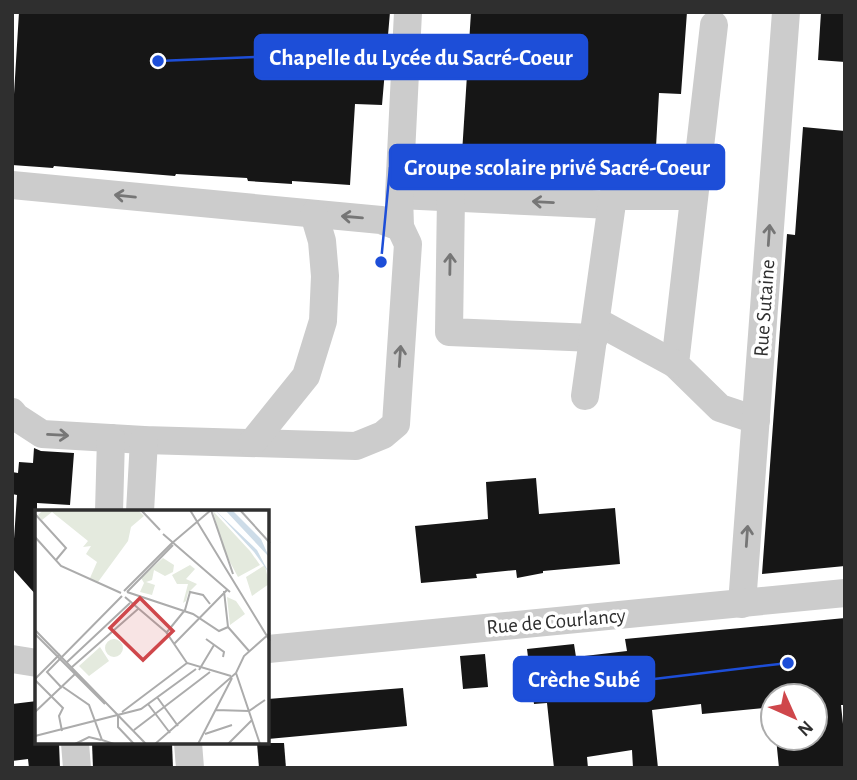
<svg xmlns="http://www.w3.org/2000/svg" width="857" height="780" font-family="'Alegreya Sans',sans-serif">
	<rect width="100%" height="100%" fill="#fff"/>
	<g fill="#161616">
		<path d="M19 12H390L382 105 355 104 350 185 292 181V184L248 181 247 178 176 174 175 176 54 166 53 168 12 165V127Z"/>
		<path d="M471 12H687L681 94 659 93 656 147 641 146 639 179 461 169Z"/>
		<path d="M821 12H845V62L818 60Z"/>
		<path d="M803 127 845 131V566L762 574 787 234 795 235Z"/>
		<path d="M34 448 41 451 74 453 70 505 37 503V596L12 568 17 495 12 494V472L18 473 19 462 33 463Z"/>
		<path d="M536 478 539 514 615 508 620 564 543 571V573L517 578 516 570 476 574 477 578 421 583 415 526 488 519 486 482Z"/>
		<path d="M845 618V705H841L845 743V768H779L776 738H815V696H773V707L702 714 701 704 652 710 658 768H633L632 750 587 757 588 768H554L547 703 534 704 527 649 574 644 576 657 627 651 625 639Z"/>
		<path d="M485 654 488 687 463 689 460 656Z"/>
		<path d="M403 688 407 726 268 739V699Z"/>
		<path d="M37 701V743H59L60 768H29L28 759 12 761V704Z"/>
		<path d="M92 743H172L173 768H93Z"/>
		<path d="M257 743H284L286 768H259Z"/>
	</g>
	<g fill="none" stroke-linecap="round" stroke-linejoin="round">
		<g stroke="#ccc" stroke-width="28">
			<path d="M714 25 675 364 720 408 756 420"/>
			<path d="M12 185 381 220 400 227 408 244 396 424 383 435 356 446 144 440 42 434 16 417 12 412"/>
			<path d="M399 195 612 205"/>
			<path d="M451 197 449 332 594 338"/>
			<path d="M400 227 399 195 408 12"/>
			<path d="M596 321 675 364"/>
			<path d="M585 396 613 196H694"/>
			<path d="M252 443 306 376 323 321 325 276 322 241 314 214"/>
			<path d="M109 512 111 438"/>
			<path d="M140 512 144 440"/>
			<path d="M742 604 786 12"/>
			<path d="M268 649 845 593"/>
			<path d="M12 659 37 663"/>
			<path d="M75 743 77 768"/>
			<path d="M188 743 190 768"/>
		</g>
	</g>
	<defs><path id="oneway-shaft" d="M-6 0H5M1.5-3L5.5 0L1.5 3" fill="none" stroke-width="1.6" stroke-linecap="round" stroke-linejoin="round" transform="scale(1.75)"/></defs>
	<g stroke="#767676">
		<use href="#oneway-shaft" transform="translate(125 196) rotate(-174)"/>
		<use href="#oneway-shaft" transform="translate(543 202) rotate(-177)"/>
		<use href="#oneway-shaft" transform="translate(352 217) rotate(-175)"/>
		<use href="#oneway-shaft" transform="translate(769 235) rotate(-86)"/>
		<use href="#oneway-shaft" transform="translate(450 264) rotate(-89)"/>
		<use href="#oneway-shaft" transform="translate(400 356) rotate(-86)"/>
		<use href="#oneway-shaft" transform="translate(58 435) rotate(3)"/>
		<use href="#oneway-shaft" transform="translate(747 536) rotate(-86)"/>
	</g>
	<g text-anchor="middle" stroke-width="7" stroke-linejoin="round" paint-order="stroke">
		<g font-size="21" fill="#2f2f2f" stroke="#fff">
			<text transform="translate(764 308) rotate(-86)" y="7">Rue Sutaine</text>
			<text transform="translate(556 621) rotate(-5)" y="7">Rue de Courlancy</text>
		</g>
	</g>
	<g transform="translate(35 510)">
		<rect width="234" height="234" fill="#fff"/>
		<path d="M8 0H103L109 6 96 17 93 31 63 72 55 68 62 52 51 44 56 36 48 37 53 31 17 2 7 10 3 5ZM178 1 215 41 225 55 203 67 188 39ZM128 48 139 55 138 62 130 66 119 60 117 70 111 72 120 75 117 85 105 82 109 73 106 68ZM155 55 160 59 151 69 162 74 153 83 151 91 148 93 153 74H142L137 65ZM230 55 234 74 217 86 211 67ZM192 87 201 91 210 104 195 115ZM70 138a9 9 0 1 1 18 0a9 9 0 1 1-18 0ZM65 137 74 151 54 166 44 156Z" fill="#e4eade"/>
		<path d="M180 0 222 40 234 63 219 42ZM190 0H197L226 29 234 47Z" fill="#cddce8"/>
		<path fill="none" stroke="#acacac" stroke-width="2" d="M106 0 125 20M155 0 235 131M176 0 198 64M205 0 235 33M0 4 31 38 21 50M128 24 195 82M0 27 26 56 86 83M136 34 176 0M89 81 136 34M189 81 193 117M92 82 158 104 184 121 193 117M92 82 138 35M90 87 131 122 152 153 196 166M193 117 214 141M0 120 111 234M132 122 150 100 155 82 168 85 175 94M0 124 70 194M171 129 189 142 188 147M139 134 192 80M32 152 95 93M37 157 103 99M164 160 179 135M201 163 225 234M0 169 25 144M0 170 28 198 24 206 27 221M28 177 54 195 67 230 79 234M27 178 12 162 87 86M122 187 143 216M113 194 135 223M180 200 214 201 230 190M0 202 40 164M87 202 152 153M83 204V217L99 234M99 220 175 162M170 224 197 215M0 226 106 199 161 159M40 234 54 227 66 230M120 234 201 163 209 146 235 123M163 234 197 168M193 234 217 210"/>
		<path fill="#cf474b" fill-opacity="0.15" stroke="#cf474b" stroke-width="3.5" d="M105 88 138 121 108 150 75 118Z"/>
		<rect width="234" height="234" fill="none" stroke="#2f2f2f" stroke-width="3.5"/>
	</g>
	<path fill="none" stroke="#1d4ed8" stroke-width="2.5" d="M158 61L255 57M381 262L390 167M788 663L654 679"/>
	<g fill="#1d4ed8" stroke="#fff" stroke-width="2.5">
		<circle cx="158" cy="61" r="7"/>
		<circle cx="381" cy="262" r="7"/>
		<circle cx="788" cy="663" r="7"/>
	</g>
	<g fill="#1d4ed8" stroke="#1d4ed8" stroke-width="2.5">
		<rect x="255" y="35" width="332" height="44" rx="7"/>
		<rect x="390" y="145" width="334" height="44" rx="7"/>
		<rect x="514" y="657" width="140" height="44" rx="7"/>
	</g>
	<g font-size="23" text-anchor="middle" font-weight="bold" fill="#fff">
		<text x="421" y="65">Chapelle du Lycée du Sacré-Coeur</text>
		<text x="557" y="175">Groupe scolaire privé Sacré-Coeur</text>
		<text x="584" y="687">Crèche Subé</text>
	</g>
	<rect width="857" height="780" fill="none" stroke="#2f2f2f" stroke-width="28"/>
	<g transform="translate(794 717) rotate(135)"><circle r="33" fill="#ffffff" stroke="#acacac" stroke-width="2"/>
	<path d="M0-5L12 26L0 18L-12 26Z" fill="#cf474b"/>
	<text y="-10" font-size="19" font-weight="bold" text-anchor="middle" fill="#2f2f2f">N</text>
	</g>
</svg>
